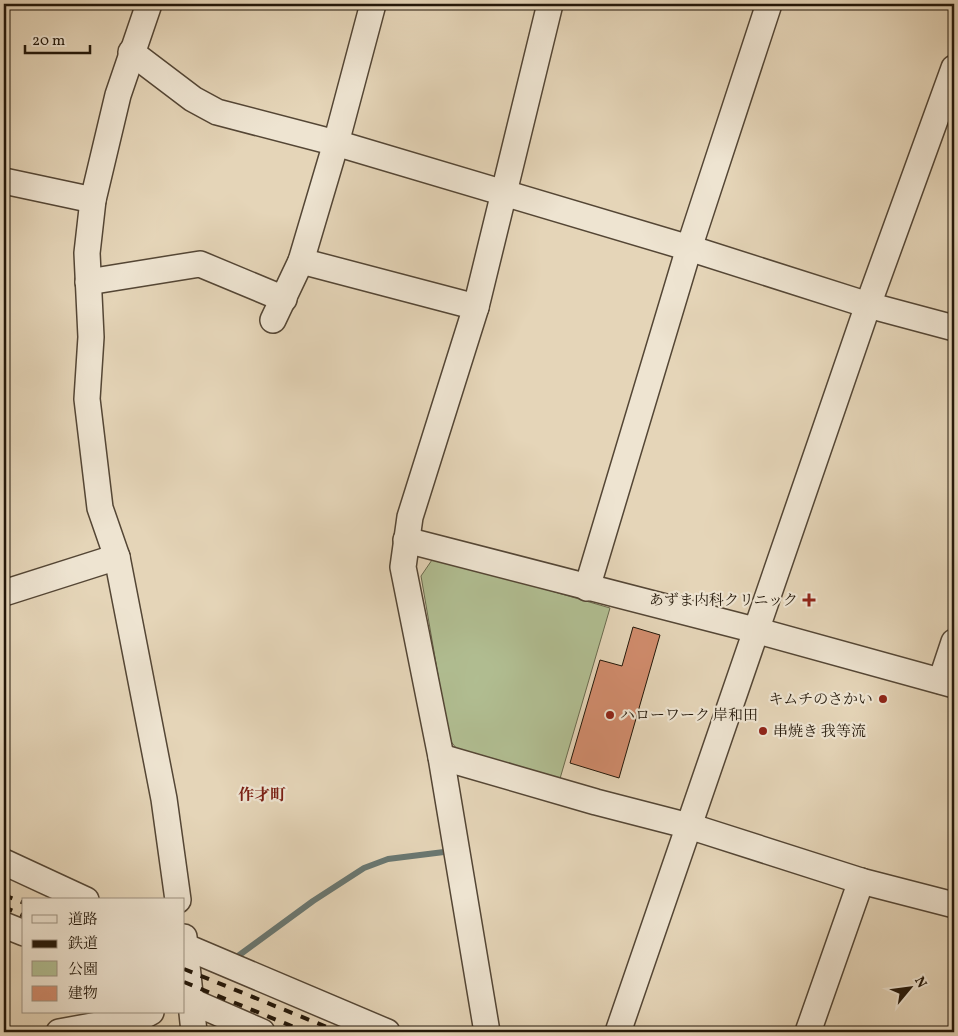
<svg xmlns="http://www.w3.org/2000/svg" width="958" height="1036" font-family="Vollkorn,'Noto Serif JP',serif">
	<rect width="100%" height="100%" fill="#e5d5b8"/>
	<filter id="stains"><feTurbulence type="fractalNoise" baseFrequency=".004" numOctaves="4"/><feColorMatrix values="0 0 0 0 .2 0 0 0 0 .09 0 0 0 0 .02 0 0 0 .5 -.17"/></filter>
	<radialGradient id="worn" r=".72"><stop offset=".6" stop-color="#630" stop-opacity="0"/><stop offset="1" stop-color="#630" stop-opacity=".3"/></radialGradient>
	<path fill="#b1be92" stroke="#6a6a4e" d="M434 557 610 608 559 782 460 753 449 739 421 576Z"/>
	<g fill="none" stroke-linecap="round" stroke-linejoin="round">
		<path stroke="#697771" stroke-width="6" d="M238 956 313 901 364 868 388 859 444 852"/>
	</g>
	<path fill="#d18c6d" stroke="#231709" d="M633 627 660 635 619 778 570 763 600 660 622 666Z"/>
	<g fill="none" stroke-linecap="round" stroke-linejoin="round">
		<defs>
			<g id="minor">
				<path d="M149 4 118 95 93 200 87 253 91 337 87 399 100 508 117 557 164 799 178 900"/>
				<path d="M131 52 193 99 217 112 336 143 689 248 868 305 954 328"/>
				<path d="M4 181 93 200"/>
				<path d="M301 261 476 307"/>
				<path d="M88 282 200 264 284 299"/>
				<path d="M273 320 301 261 336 143 373 4"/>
				<path d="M406 540 755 630 954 685"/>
				<path d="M587 588 689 248 769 4"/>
				<path d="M4 593 117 557"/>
				<path d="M941 681 954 642"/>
				<path d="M441 757 596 802 689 826 861 881 954 905"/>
				<path d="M4 862 86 900"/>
				<path d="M4 925 24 933"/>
				<path d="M184 937 194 1032"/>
				<path d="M184 946 387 1032"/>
				<path d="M184 998 262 1032"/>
				<path d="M116 1031 151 1012"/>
				<path d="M59 1032 103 1024 126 1015 131 1024"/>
				<path d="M487 1032 441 757 403 567 410 517 476 307 550 4"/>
				<path d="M618 1032 868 305 954 68"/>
				<path d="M808 1032 861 881"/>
			</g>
		</defs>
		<use href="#minor" stroke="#544635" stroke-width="28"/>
		<use href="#minor" stroke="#eee4d1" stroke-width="25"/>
		<g stroke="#231709" stroke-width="4" stroke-dasharray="9 9" stroke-linecap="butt">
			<path d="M4 895 24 903"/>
			<path d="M4 907 24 916"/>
			<path d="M184 969 339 1032"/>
			<path d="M184 982 306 1032"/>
		</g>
	</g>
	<g fill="#8f2418" stroke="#eee4d1" stroke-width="2">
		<path d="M806.5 592.5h5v5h5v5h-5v5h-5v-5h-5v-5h5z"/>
		<circle cx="883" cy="699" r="5"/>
		<circle cx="610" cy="715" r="5"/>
		<circle cx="763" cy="731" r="5"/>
	</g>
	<g text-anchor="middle" stroke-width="4.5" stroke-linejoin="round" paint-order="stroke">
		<g font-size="15" fill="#231709" stroke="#eee4d1" text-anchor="end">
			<text x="798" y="605">あずま内科クリニック</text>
			<text x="873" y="704">キムチのさかい</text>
			<text x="620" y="720" text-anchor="start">ハローワーク 岸和田</text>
			<text x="773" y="736" text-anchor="start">串焼き 我等流</text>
		</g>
		<g font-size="16" font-weight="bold" fill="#7a1f14" stroke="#eee4d1">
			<text x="262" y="800">作才町</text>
		</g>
	</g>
	<rect width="958" height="1036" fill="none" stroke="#e5d5b8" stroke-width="20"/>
	<rect x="5" y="5" width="948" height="1026" fill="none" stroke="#231709" stroke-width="2.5"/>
	<rect x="10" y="10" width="938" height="1016" fill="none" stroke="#231709"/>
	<rect x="22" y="898" width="162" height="115" fill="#eee4d1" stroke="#9d9281"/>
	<rect x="32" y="915" width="25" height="8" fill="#eee4d1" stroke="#9d9281"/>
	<text x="68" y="924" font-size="15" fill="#231709">道路</text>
	<rect x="32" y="940" width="25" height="8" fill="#231709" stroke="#9d9281"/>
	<text x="68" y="948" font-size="15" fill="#231709">鉄道</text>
	<rect x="32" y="961" width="25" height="15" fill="#b1be92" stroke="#9d9281"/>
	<text x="68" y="974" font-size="15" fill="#231709">公園</text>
	<rect x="32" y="986" width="25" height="15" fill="#d18c6d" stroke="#9d9281"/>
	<text x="68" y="998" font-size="15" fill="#231709">建物</text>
	<g transform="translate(910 988) rotate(61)" stroke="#eee4d1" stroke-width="4" paint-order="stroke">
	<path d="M0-4L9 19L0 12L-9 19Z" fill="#231709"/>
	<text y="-8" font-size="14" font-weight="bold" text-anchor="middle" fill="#231709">N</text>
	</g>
	<path d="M25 45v8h65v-8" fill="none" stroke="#231709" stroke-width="2.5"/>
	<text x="32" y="45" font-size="15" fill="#231709" stroke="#eee4d1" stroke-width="4" paint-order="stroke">20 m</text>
	<rect width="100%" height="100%" filter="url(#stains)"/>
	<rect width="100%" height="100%" fill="url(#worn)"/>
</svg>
